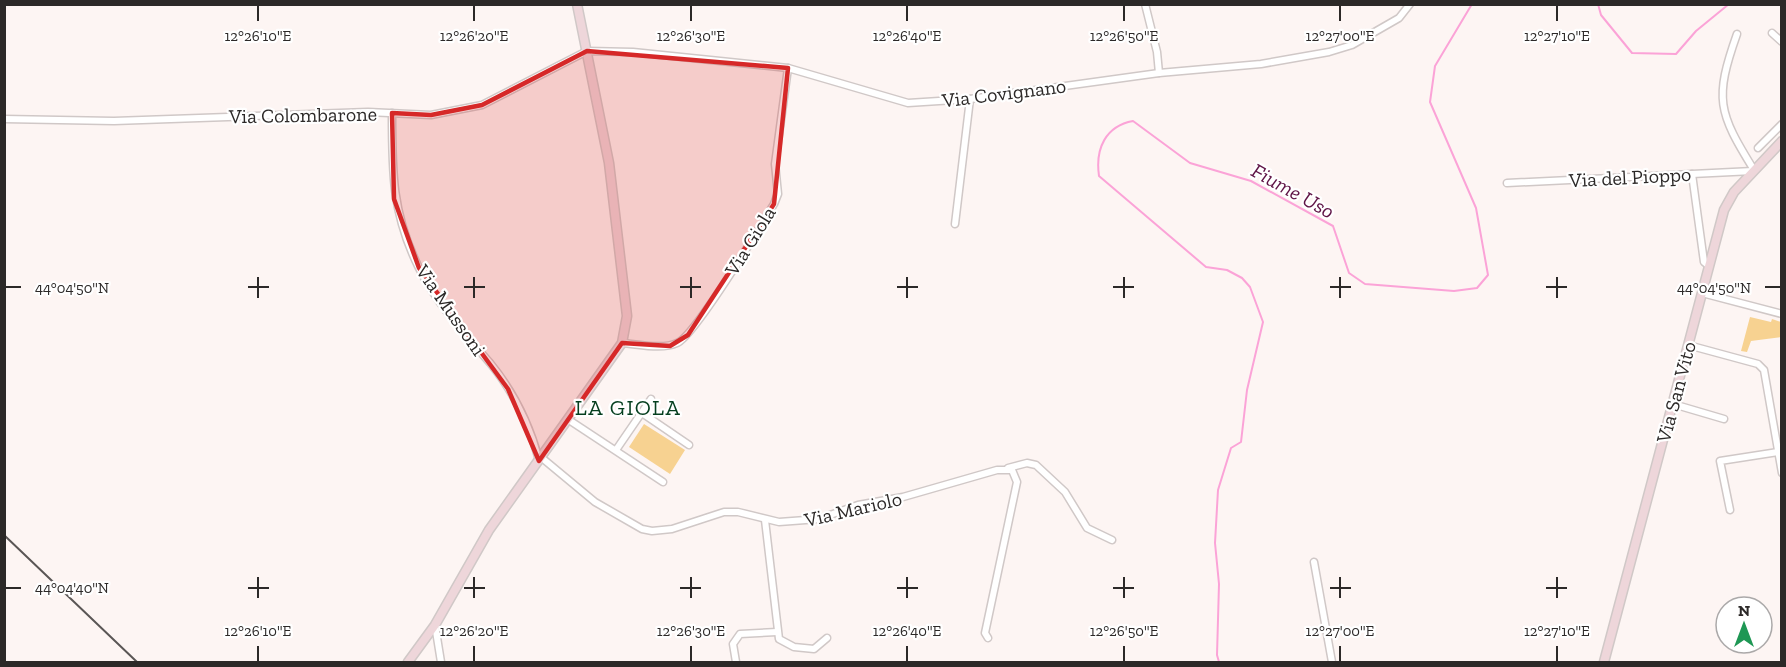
<svg xmlns="http://www.w3.org/2000/svg" width="1786" height="667" font-family="'Zilla Slab',serif">
	<rect width="100%" height="100%" fill="#fdf5f3"/>
	<g fill="#f7d291">
		<path d="M1750 317 1771 322 1772 319 1781 322V337L1751 341 1747 352 1741 351Z"/>
		<path d="M644 424 685 450 670 474 629 447Z"/>
	</g>
	<g fill="none" stroke-linecap="round" stroke-linejoin="round">
		<g stroke="#fba3d7" stroke-width="2">
			<path d="M1598 4 1601 15 1632 53 1676 54 1696 31 1729 4"/>
			<path d="M1219 662 1217 655 1219 584 1215 543 1218 490 1231 448 1241 442 1247 390 1263 322 1250 287 1242 278 1227 270 1206 267 1099 176C1095 148 1106 126 1133 121L1190 163 1251 181 1333 226 1349 273 1365 284 1454 291 1477 288 1488 275 1476 208 1430 102 1435 66 1472 4"/>
		</g>
		<defs>
			<g id="street">
				<path d="M1145 4 1157 52 1159 73"/>
				<path d="M1772 33 1782 42"/>
				<path d="M1737 34C1714 99 1718 112 1754 170"/>
				<path d="M392 113C392 172 392 214 419 268 436 303 465 334 490 363 513 391 530 426 539 460"/>
				<path d="M4 119 114 121 368 112 431 115 482 105 587 51 633 52 788 68 908 103 970 99 1159 73 1261 64 1329 52 1352 45 1399 18 1410 4"/>
				<path d="M1758 148 1782 124"/>
				<path d="M1692 174 1704 262 1709 266"/>
				<path d="M1507 183 1753 171"/>
				<path d="M955 224 970 99"/>
				<path d="M1702 293 1782 314"/>
				<path d="M622 343C638 344 662 350 677 343 694 337 760 227 774 204L778 194 775 164 788 68"/>
				<path d="M1688 345 1758 364 1764 370 1782 473"/>
				<path d="M1673 404 1724 419"/>
				<path d="M642 413 689 445"/>
				<path d="M569 420 663 482"/>
				<path d="M616 450 651 399"/>
				<path d="M542 458 595 502 642 529 652 531 672 529 724 512H738L779 522 819 519 858 505 903 497 997 470H1012L1017 482 985 633 988 638"/>
				<path d="M1008 468 1027 463 1036 465 1065 492 1087 528 1112 540"/>
				<path d="M1730 510 1720 461 1778 452"/>
				<path d="M765 520 779 639 794 647 814 649 827 638"/>
				<path d="M1314 562 1332 662"/>
				<path d="M435 625 441 662"/>
				<path d="M736 662 733 644 740 634 777 632"/>
			</g>
			<g id="secondary">
				<path d="M408 662 435 625 489 530 622 343 627 316 609 163 577 4"/>
				<path d="M1604 662 1724 210 1734 192 1782 141"/>
			</g>
		</defs>
		<use href="#street" stroke="#d0c8c7" stroke-width="9"/>
		<use href="#secondary" stroke="#d0c8c7" stroke-width="11"/>
		<use href="#street" stroke="#fff" stroke-width="6"/>
		<use href="#secondary" stroke="#eed6da" stroke-width="8"/>
		<path stroke="#5a5655" stroke-width="2" d="M4 535 137 662"/>
	</g>
	<path fill="#d62828" fill-opacity="0.2" stroke="#d62828" stroke-width="4.5" stroke-linejoin="round" d="M587 51 788 68 774 204 688 335 670 346 622 343 539 461 508 389 419 268 394 199 392 113 431 115 482 105Z"/>
	<path fill="none" stroke="#2c2928" stroke-width="2" d="M258 6V21M474 6V21M691 6V21M907 6V21M1124 6V21M1340 6V21M1557 6V21M258 277V298M474 277V298M691 277V298M907 277V298M1124 277V298M1340 277V298M1557 277V298M6 287H21M248 287H269M464 287H485M680 287H701M897 287H918M1113 287H1134M1330 287H1351M1546 287H1567M1765 287H1780M258 577V598M474 577V598M691 577V598M907 577V598M1124 577V598M1340 577V598M1557 577V598M6 588H21M248 588H269M464 588H485M680 588H701M897 588H918M1113 588H1134M1330 588H1351M1546 588H1567M258 646V661M474 646V661M691 646V661M907 646V661M1124 646V661M1340 646V661M1557 646V661"/>
	<g text-anchor="middle" stroke-width="4.5" stroke-linejoin="round" paint-order="stroke">
		<g font-size="20" fill="#2c2928" stroke="#fff">
			<text transform="translate(1004 93) rotate(-7)" y="7">Via Covignano</text>
			<text transform="translate(303 115) rotate(-1)" y="7">Via Colombarone</text>
			<text transform="translate(1630 177) rotate(-3)" y="7">Via del Pioppo</text>
			<text transform="translate(750 241) rotate(-58)" y="7">Via Giola</text>
			<text transform="translate(451 310) rotate(55)" y="7">Via Mussoni</text>
			<text transform="translate(1676 392) rotate(-75)" y="7">Via San Vito</text>
			<text transform="translate(853 509) rotate(-13)" y="7">Via Mariolo</text>
		</g>
		<g font-size="21" font-style="italic" fill="#5e1245" stroke="#fff">
			<text transform="translate(1293 191) rotate(29)" y="7">Fiume Uso</text>
		</g>
		<g font-size="22" letter-spacing="1.5" fill="#053f1f" stroke="#fff">
			<text x="628" y="415">LA GIOLA</text>
		</g>
	</g>
	<g font-size="15" text-anchor="middle" fill="#2c2928" stroke="#fff" stroke-width="4.5" stroke-linejoin="round" paint-order="stroke">
		<text x="258" y="41">12°26'10"E</text>
		<text x="474" y="41">12°26'20"E</text>
		<text x="691" y="41">12°26'30"E</text>
		<text x="907" y="41">12°26'40"E</text>
		<text x="1124" y="41">12°26'50"E</text>
		<text x="1340" y="41">12°27'00"E</text>
		<text x="1557" y="41">12°27'10"E</text>
		<text x="72" y="293">44°04'50"N</text>
		<text x="1714" y="293">44°04'50"N</text>
		<text x="72" y="593">44°04'40"N</text>
		<text x="258" y="636">12°26'10"E</text>
		<text x="474" y="636">12°26'20"E</text>
		<text x="691" y="636">12°26'30"E</text>
		<text x="907" y="636">12°26'40"E</text>
		<text x="1124" y="636">12°26'50"E</text>
		<text x="1340" y="636">12°27'00"E</text>
		<text x="1557" y="636">12°27'10"E</text>
	</g>
	<rect width="1786" height="667" fill="none" stroke="#2c2928" stroke-width="12"/>
	<g transform="translate(1744 625)"><circle r="28" fill="#ffffff" stroke="#aba9a9" stroke-width="1.5"/>
	<path d="M0-4.5L10 22L0 15L-10 22Z" fill="#1e9754"/>
	<text y="-9" font-size="16" font-weight="bold" text-anchor="middle" fill="#2c2928">N</text>
	</g>
</svg>
